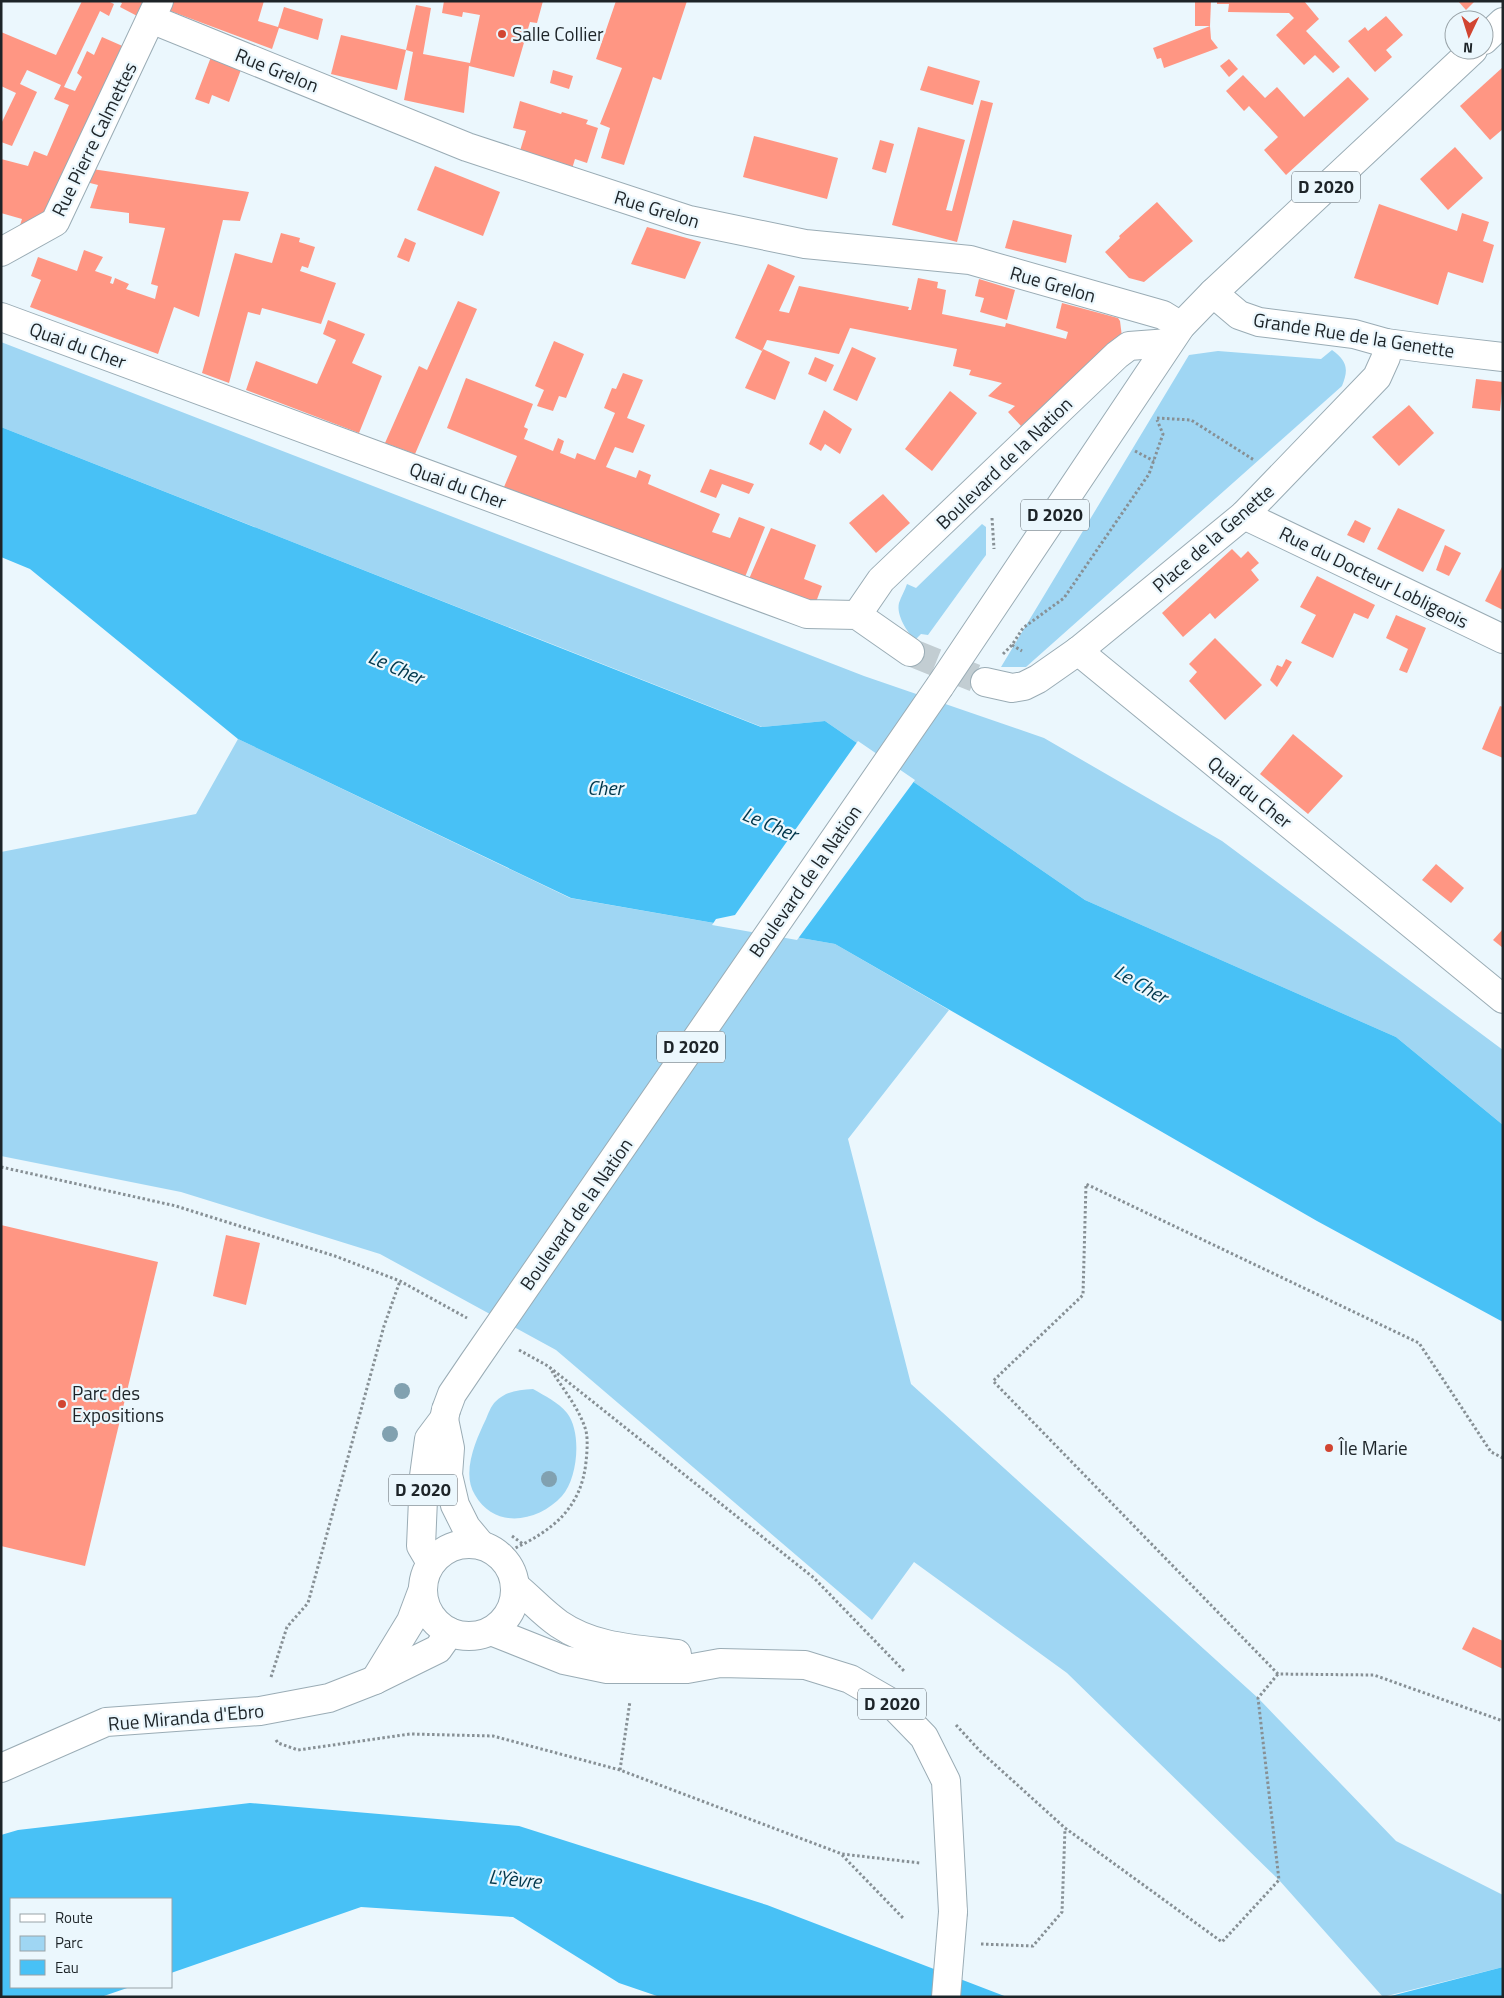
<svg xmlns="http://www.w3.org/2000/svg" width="1504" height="1998" font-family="'Titillium Web',sans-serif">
	<rect width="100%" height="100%" fill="#ebf7fd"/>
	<g fill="#9fd6f3">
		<path d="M1 342 864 676 1044 738 1222 841 1503 1050V1125L1396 1037 1085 900 825 721 762 727 1 427Z"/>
		<path d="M1332 350C1347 361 1349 369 1342 386L1026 667H1001L1189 355 1218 351 1321 359Z"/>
		<path d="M982 524 986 527V555L983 559 928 635 921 634 915 640C907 632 896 615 899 603 901 597 905 590 907 584L916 588Z"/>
		<path d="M238 739 570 898 835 944 949 1010 848 1139 911 1384 1258 1698 1396 1841 1503 1895V1967L1383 1997 1279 1880 1067 1673 914 1562 872 1620 556 1350 380 1254 181 1192 1 1156V852L196 814Z"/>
		<path d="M533 1389C545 1396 558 1402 567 1413 582 1432 578 1478 562 1496 538 1522 495 1530 475 1495 461 1473 476 1440 486 1419 488 1414 491 1406 495 1402 506 1391 518 1390 533 1389Z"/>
	</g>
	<g fill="#48c1f6">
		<path d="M1 427 761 727 825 721 1085 900 1396 1037 1503 1125V1322L1317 1221 835 944 571 898 238 739 30 569 1 557Z"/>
		<path d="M250 1803 519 1826 767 1905 1007 1997H660L619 1983 513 1917 361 1907 171 1973V1899H11V1987H130L101 1997H1V1835L18 1830Z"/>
		<path d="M1503 1967V1997H1387Z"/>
	</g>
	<path fill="#ebf7fd" d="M858 741 915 780 797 940 712 925 716 919 735 915Z"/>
	<g fill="#ff9683">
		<path d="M82 1H108L114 4 109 16 100 11 64 87 75 91 82 77 77 73 87 51 94 55 102 37 127 48 51 215 16 238 22 219 1 213V159L28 166 34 151 47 156 69 105 54 99 61 85 27 70 20 84 37 92 12 146 1 142V124L16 93 1 86V32L56 55Z"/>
		<path d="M119 1H149L141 18 120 7 122 3Z"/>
		<path d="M165 1H264L258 21 278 27 284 7 323 19 318 40 279 28 272 49 165 9Z"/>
		<path d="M444 1H543L537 23 530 22 514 77 469 66 464 113 404 100 413 52 406 50 416 5 431 8 423 54 470 63 480 15 463 12 462 17 442 13Z"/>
		<path d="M616 1H687L661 80 653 77 624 165 601 158 610 128 600 124 622 68 596 59Z"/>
		<path d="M1195 1H1211L1210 26H1195Z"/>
		<path d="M1217 1H1304L1319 19 1306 31 1340 67 1333 73 1315 55 1304 65 1276 35 1294 18 1289 13 1228 12 1229 4H1217Z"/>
		<path d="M1458 1H1475L1466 10Z"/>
		<path d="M1386 16 1403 35 1386 50 1392 57 1375 72 1348 41 1365 27 1368 31Z"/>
		<path d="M1210 26 1211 39 1218 48 1164 68 1161 58 1157 59 1153 48Z"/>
		<path d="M341 35 406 50 397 90 331 74Z"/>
		<path d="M211 57 242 67 229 102 212 95 209 104 195 99Z"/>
		<path d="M1229 59 1238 69 1229 77 1220 66Z"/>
		<path d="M928 66 980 81 973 105 920 90Z"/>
		<path d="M1503 67V129L1490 140 1460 106Z"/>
		<path d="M553 70 573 76 569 89 550 83Z"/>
		<path d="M1243 75 1265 98 1277 87 1304 117 1348 77 1369 99 1286 175 1264 150 1278 137 1249 106 1244 111 1226 91Z"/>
		<path d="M981 100 993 103 957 242 892 225 918 127 965 140 946 210 952 211Z"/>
		<path d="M520 101 561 114 562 112 588 120 586 124 598 128 587 163 575 159 571 172 519 154 526 131 513 128Z"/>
		<path d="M754 136 838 158 827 199 743 177Z"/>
		<path d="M880 140 894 144 886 173 872 169Z"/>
		<path d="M1455 147 1483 178 1448 210 1420 179Z"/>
		<path d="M435 166 500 192 483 236 417 210Z"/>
		<path d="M92 169 249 192 240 221 223 220 199 317 174 307 158 354 30 307 41 280 31 276 38 257 77 271 84 250 103 257 95 271 112 277 110 283 113 284 115 278 129 284 126 289 155 299 158 286 151 284 165 228 129 223V213L90 208 98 185 86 182Z"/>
		<path d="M1157 202 1193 241 1144 282 1129 278 1105 252 1120 238 1119 236Z"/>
		<path d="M1379 204 1457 231 1462 213 1489 222 1483 241 1494 245 1483 283 1448 272 1438 305 1354 278Z"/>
		<path d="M1013 220 1072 235 1066 263 1005 248Z"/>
		<path d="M647 227 701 242 685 279 631 264Z"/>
		<path d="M281 233 300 238 299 242 315 247 308 268 302 266 300 271 336 283 321 324 262 308 260 315 248 312 229 383 202 373 235 253 272 263Z"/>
		<path d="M405 238 416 243 409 262 397 257Z"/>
		<path d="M768 264 795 276 779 311 789 313 799 286 909 307 908 310H911L918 278 938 282 937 288 946 290 942 314 1005 327 1006 323 1066 339 1068 332 1056 328 1062 303 1118 318 1120 321 1122 337 1041 416 1035 414 1021 426 1008 412 1015 406 988 396 1002 383 969 375 971 370 953 366 957 349 850 328 839 354 767 340 762 351 735 338Z"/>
		<path d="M979 279 1015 290 1007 320 980 312 984 298 975 296Z"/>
		<path d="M458 301 477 309 415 454 385 443 419 366 427 370Z"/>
		<path d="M328 320 365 334 352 363 382 376 359 433 246 390 256 361 317 384 336 340 323 334Z"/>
		<path d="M554 341 584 354 566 398 559 396 553 411 537 406 544 390 535 386Z"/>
		<path d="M852 347 876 358 857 401 833 390Z"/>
		<path d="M763 349 790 362 775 400 745 388Z"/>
		<path d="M815 357 834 365 826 382 808 374Z"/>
		<path d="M623 373 643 380 627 418 645 425 633 453 615 447 606 467 636 478 639 470 651 475 648 484 720 514 712 532 730 538 739 517 765 527 745 577 504 487 517 456 447 428 466 378 533 404 524 427 528 429 524 439 553 451 558 438 564 441 560 453 575 459 577 453 595 460 615 413 604 408 612 388 616 389Z"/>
		<path d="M1476 379 1503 382 1500 411 1472 408Z"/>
		<path d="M950 391 977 413 932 471 905 449Z"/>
		<path d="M1409 405 1434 433 1399 466 1372 437Z"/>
		<path d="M824 410 852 429 840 454 825 444 821 451 809 444Z"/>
		<path d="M710 469 754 484 749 494 722 484 716 498 700 492Z"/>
		<path d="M883 494 910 523 876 553 849 523Z"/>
		<path d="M1398 508 1445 530 1423 572 1377 549Z"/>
		<path d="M1355 520 1371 528 1364 543 1347 535Z"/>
		<path d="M771 528 816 545 804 579 822 586 816 602H811L749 579Z"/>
		<path d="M1445 545 1461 553 1449 576 1436 570Z"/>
		<path d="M1232 549 1241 558 1248 551 1259 563 1251 570 1259 580 1215 619 1210 613 1183 637 1162 613Z"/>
		<path d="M1503 565V610L1485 601Z"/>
		<path d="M1317 576 1375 605 1368 619 1354 613 1333 658 1301 643 1316 615 1300 607Z"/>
		<path d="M1396 615 1426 628 1407 673 1399 670 1408 649 1386 638Z"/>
		<path d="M1215 638 1262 685 1225 720 1189 681 1197 672 1189 664Z"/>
		<path d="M1286 659 1292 662 1277 687 1270 680 1277 665 1282 667Z"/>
		<path d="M1500 706 1503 707V758L1482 749Z"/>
		<path d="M1293 734 1343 776 1308 814 1260 774Z"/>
		<path d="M1436 864 1464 888 1451 903 1422 880Z"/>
		<path d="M1503 929V948L1493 940Z"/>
		<path d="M1 1225 158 1262 85 1566 1 1546Z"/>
		<path d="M226 1235 260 1243 246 1305 213 1296Z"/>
		<path d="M1473 1627 1503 1641V1669L1462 1649Z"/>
	</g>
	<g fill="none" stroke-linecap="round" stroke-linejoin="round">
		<path stroke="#c2cdd2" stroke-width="28" stroke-dasharray="28 14" stroke-linecap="butt" d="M910 652 985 682"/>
		<defs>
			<g id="street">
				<path d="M151 19 467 147 689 220 805 244 970 260 1163 315 1181 326"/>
				<path d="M1 252 55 222 159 1"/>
				<path d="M1213 293 1239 315 1259 322 1354 334 1386 343 1424 348 1503 357"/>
				<path d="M1 317 807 614 857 615 910 652"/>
				<path d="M1244 515 1503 639"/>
				<path d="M857 615 881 580 1117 355 1129 346 1169 343"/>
				<path d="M1078 651 1503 999"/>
				<path d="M985 682 1012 688 1024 686 1038 679 1078 651 1244 515 1377 377 1386 357V343"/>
				<path d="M375 1680 411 1621 423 1589"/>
				<path d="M1 1768 106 1722 260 1711 329 1698 375 1680 438 1649 450 1632"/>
			</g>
			<g id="primary">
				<path d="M1484 40 1503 22"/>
				<path d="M940 686 1181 326 1213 293 1473 50"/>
				<path d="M444 1419 450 1448 448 1475 455 1505 466 1527 481 1545"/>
				<circle cx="469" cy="1590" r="46"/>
				<path d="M431 1563 421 1546 424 1476 429 1439 444 1419 446 1410"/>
				<path d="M515 1586C530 1598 543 1613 559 1624 594 1648 636 1649 677 1654"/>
				<path d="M491 1631 564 1660 607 1669H687L720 1663 805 1665 850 1679 890 1702 924 1737 946 1781 953 1912"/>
			</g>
		</defs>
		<use href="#street" stroke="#9aacb5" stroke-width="30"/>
		<use href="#primary" stroke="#9aacb5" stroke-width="30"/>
		<g stroke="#879095" stroke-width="3" stroke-dasharray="2.5 2.5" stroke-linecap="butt">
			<path d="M1157 418 1191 420 1254 460"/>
			<path d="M1135 451 1154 461"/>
			<path d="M992 518 994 549"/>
			<path d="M1012 645 1022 651"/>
			<path d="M1003 654 1012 645 1023 628 1064 598 1149 474 1163 434 1157 420"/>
			<path d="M1 1167 176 1206 335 1256 400 1281 467 1318"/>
			<path d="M519 1350 548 1366 814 1578 905 1672"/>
			<path d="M1503 1458 1491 1452 1419 1343 1086 1184 1083 1295 993 1381 1278 1674 1374 1675 1503 1721"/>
			<path d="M512 1536 523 1544"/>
			<path d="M511 1550C552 1531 581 1509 586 1462 587 1453 588 1440 586 1431 580 1409 562 1388 550 1368"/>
			<path d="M271 1677 287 1627 308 1603 384 1326 400 1281"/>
			<path d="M956 1725 980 1751 1065 1828 1222 1942 1279 1880 1258 1698 1278 1674"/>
			<path d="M276 1740 278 1743 298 1750 410 1734 493 1736 620 1770 842 1854 920 1863"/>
			<path d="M620 1770 630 1701"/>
			<path d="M842 1855 904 1919"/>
			<path d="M981 1944 1033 1946 1062 1912 1065 1829"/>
		</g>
		<use href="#street" stroke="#fff" stroke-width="28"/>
		<use href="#primary" stroke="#fff" stroke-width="28"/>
		<defs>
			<g id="primary-bridge">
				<path d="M446 1410 452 1394 473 1363 940 686"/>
				<path d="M946 1997 953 1912"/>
			</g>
		</defs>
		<use href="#primary-bridge" stroke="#9aacb5" stroke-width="30" stroke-linecap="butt"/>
		<use href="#primary-bridge" stroke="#fff" stroke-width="28"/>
	</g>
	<g fill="#81a1b0">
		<circle cx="402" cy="1391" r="8"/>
		<circle cx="390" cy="1434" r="8"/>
		<circle cx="549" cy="1479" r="8"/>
	</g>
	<g fill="#d14531" stroke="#ebf7fd" stroke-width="2">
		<circle cx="502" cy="34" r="5"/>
		<circle cx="62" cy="1404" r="5"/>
		<circle cx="1329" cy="1448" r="5"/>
	</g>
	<g text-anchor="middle" stroke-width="4.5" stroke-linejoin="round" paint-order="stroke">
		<g fill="#ebf7fd" stroke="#5b6368" stroke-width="1">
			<rect x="1292" y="171.5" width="68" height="31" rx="4"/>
			<rect x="1021" y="499.5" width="68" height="31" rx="4"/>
			<rect x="657" y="1031.5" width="68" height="31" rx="4"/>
			<rect x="389" y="1474.5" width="68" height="31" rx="4"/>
			<rect x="858" y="1688.5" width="68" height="31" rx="4"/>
		</g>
		<g font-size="18" font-weight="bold" fill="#1d2428">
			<text x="1326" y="193">D 2020</text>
			<text x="1055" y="521">D 2020</text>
			<text x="691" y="1053">D 2020</text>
			<text x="423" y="1496">D 2020</text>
			<text x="892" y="1710">D 2020</text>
		</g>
		<g font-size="19" fill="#1d2428" stroke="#ebf7fd" text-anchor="start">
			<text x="512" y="41">Salle Collier</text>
			<text x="72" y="1400">Parc des<tspan x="72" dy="22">Expositions</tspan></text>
			<text x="1339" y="1455">Île Marie</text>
		</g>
		<g font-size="19" fill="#1d2428" stroke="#ebf7fd">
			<text transform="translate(277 70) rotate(22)" y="7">Rue Grelon</text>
			<text transform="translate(94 139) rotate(-64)" y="7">Rue Pierre Calmettes</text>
			<text transform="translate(657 209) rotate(17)" y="7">Rue Grelon</text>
			<text transform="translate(1053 284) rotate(16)" y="7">Rue Grelon</text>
			<text transform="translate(1354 335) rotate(9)" y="7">Grande Rue de la Genette</text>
			<text transform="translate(78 345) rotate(20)" y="7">Quai du Cher</text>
			<text transform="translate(1004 463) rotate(-44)" y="7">Boulevard de la Nation</text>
			<text transform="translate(458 485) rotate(20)" y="7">Quai du Cher</text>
			<text transform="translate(1213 538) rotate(-41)" y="7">Place de la Genette</text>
			<text transform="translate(1374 577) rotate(26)" y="7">Rue du Docteur Lobligeois</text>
			<text transform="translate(1250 792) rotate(39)" y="7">Quai du Cher</text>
			<text transform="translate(805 881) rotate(-55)" y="7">Boulevard de la Nation</text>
			<text transform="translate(576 1214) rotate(-55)" y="7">Boulevard de la Nation</text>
			<text transform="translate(186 1717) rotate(-5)" y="7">Rue Miranda d'Ebro</text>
		</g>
		<g font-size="20" font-style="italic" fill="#00374c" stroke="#ebf7fd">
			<text transform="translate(396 667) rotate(24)" y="7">Le Cher</text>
			<text x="605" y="795">Cher</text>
			<text transform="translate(770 824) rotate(23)" y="7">Le Cher</text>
			<text transform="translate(1141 984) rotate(30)" y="7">Le Cher</text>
			<text transform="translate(515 1879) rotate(6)" y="7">L'Yèvre</text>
		</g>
	</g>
	<rect width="1504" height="1998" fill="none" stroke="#1d2428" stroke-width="5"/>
	<rect x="10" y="1898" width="162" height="90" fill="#ebf7fd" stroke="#99a3a8"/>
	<rect x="20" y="1914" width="25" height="8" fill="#ffffff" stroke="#99a3a8"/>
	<text x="55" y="1923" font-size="15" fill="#1d2428">Route</text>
	<rect x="20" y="1936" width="25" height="15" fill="#9fd6f3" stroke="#99a3a8"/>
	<text x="55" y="1948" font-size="15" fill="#1d2428">Parc</text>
	<rect x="20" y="1960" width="25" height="15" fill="#48c1f6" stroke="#99a3a8"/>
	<text x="55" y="1973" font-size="15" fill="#1d2428">Eau</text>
	<g transform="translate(1469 35) rotate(184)"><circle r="24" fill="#ebf7fd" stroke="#99a3a8"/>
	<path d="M0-4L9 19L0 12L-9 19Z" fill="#d14531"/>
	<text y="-8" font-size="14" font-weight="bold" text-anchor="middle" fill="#1d2428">N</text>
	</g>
</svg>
